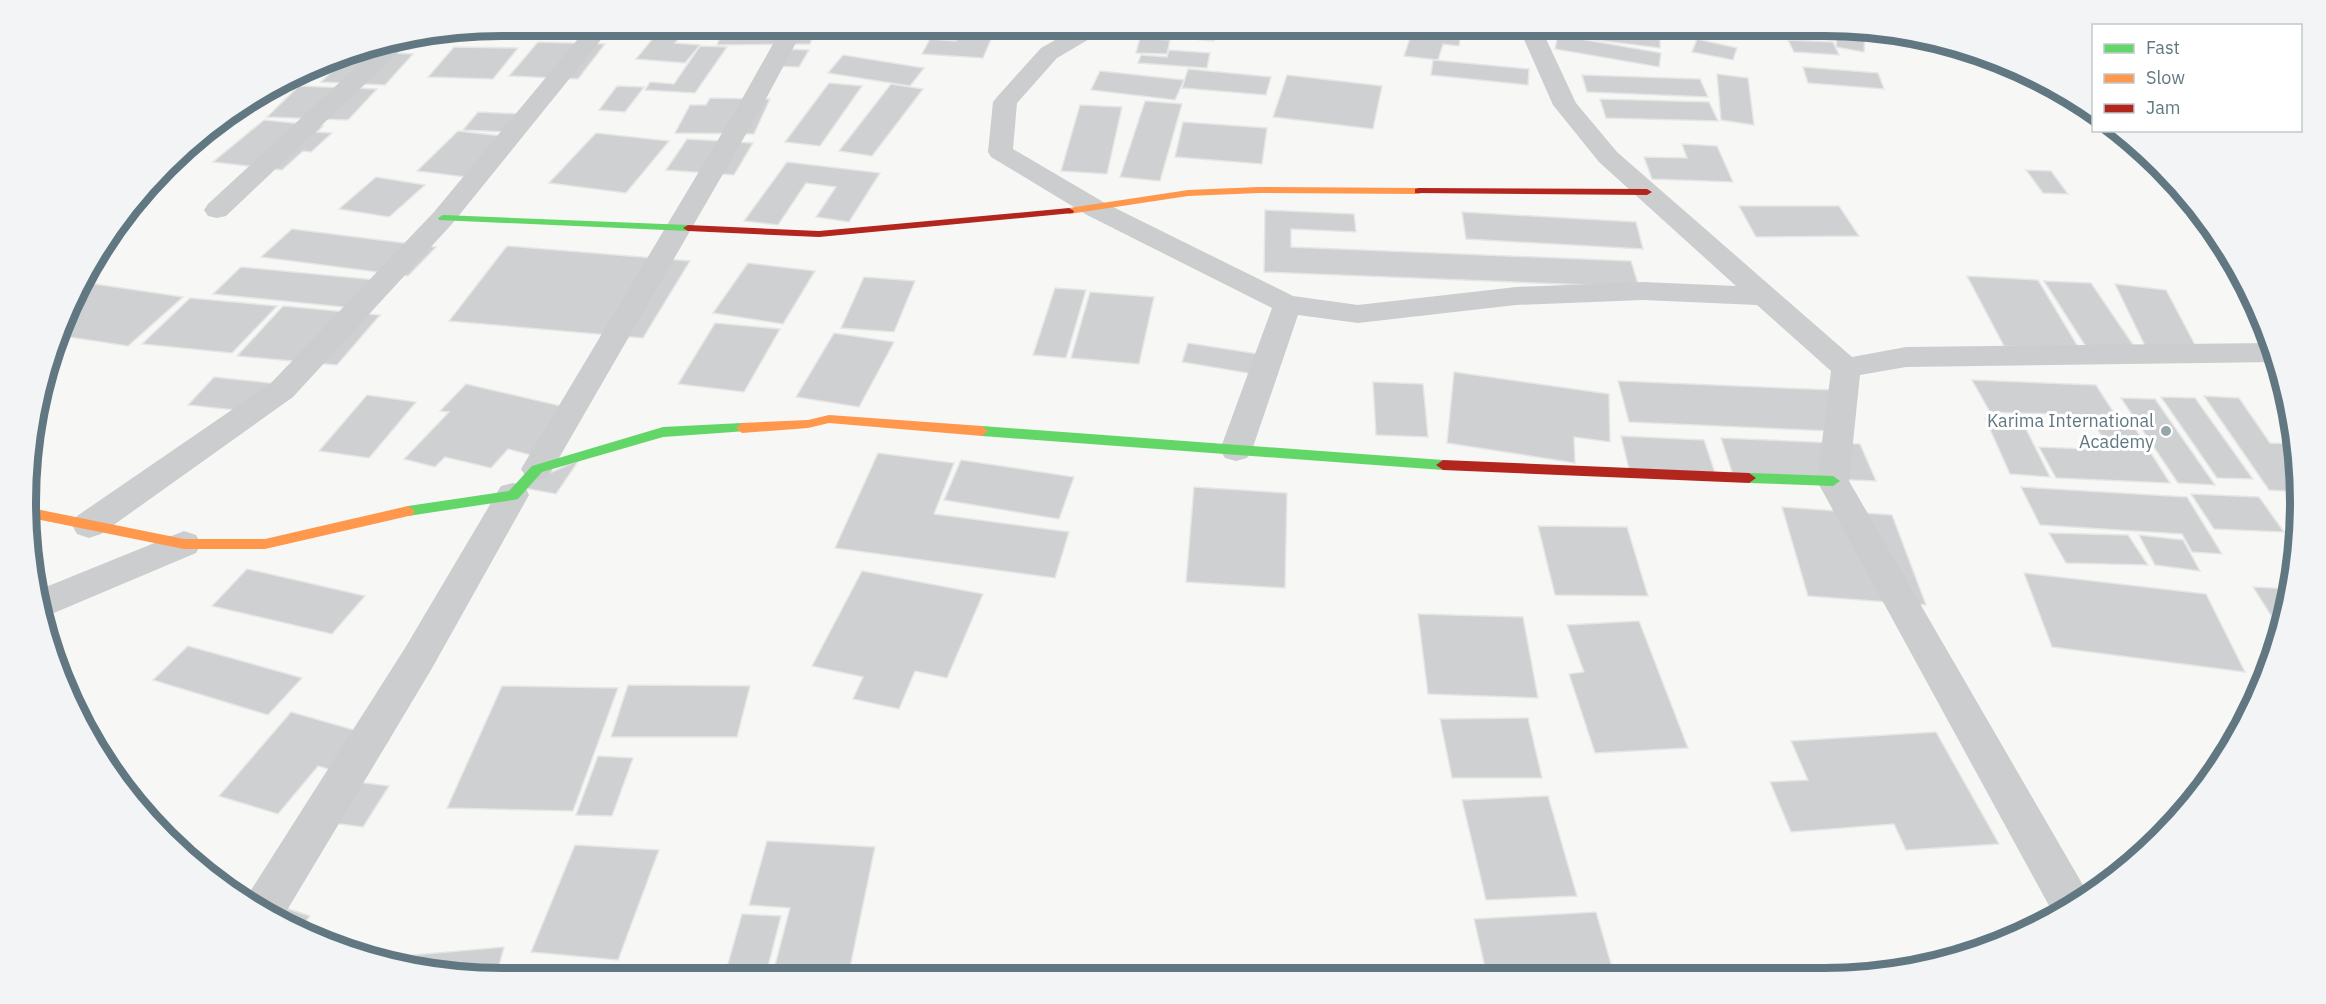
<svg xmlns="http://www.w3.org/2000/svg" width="2326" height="1004" font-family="'IBM Plex Sans',sans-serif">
	<rect width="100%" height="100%" fill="#f7f7f6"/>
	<g fill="#ced0d1" stroke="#e6e6e6" stroke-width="1.5">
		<path d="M1155 26H1219L1214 41 1193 39 1195 33 1154 29Z"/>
		<path d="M1483 26H1517L1519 33 1485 32Z"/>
		<path d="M1542 26 1660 39V48L1541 33Z"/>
		<path d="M1599 26H1661L1660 34Z"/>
		<path d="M1682 26H1702V36L1682 33Z"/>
		<path d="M1705 26H1735L1734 34 1705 29Z"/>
		<path d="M1838 28 1865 32 1864 52 1836 47Z"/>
		<path d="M1413 29 1461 35 1459 46 1443 44 1438 60 1404 56Z"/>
		<path d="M962 30 994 32 983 58 922 54 930 39 956 41Z"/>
		<path d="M659 31 683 33 675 43 700 45 685 63 636 59Z"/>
		<path d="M722 32H814L810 44 717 45Z"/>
		<path d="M1558 35 1661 53 1659 67 1555 49Z"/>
		<path d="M1140 38 1170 40 1167 54 1136 53Z"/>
		<path d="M1697 39 1737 48 1733 60 1692 52Z"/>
		<path d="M1788 40 1833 42 1839 55 1794 52Z"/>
		<path d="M538 42 605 44 578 79 509 76Z"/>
		<path d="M700 46 727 47 695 93 645 90 650 82 674 84Z"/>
		<path d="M454 47 518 48 493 79 428 77Z"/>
		<path d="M781 49 809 50 799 67 770 66Z"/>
		<path d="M1169 50 1210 53 1207 68 1138 63 1141 55 1167 57Z"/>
		<path d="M352 52H373L413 54 385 85 321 82Z"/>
		<path d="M843 55 924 68 910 86 828 73Z"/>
		<path d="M1433 60 1529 69 1528 85 1431 75Z"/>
		<path d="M2004 63 2042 80V82L2004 75Z"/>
		<path d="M1803 67 1878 73 1884 89 1808 83Z"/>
		<path d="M1188 69 1271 77 1266 95 1182 88Z"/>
		<path d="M1100 71 1184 80 1175 100 1091 90Z"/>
		<path d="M1717 74 1748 78 1754 125 1721 120Z"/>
		<path d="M1287 75 1382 86 1373 129 1273 117Z"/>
		<path d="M1582 75 1700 79 1708 97 1587 92Z"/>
		<path d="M829 83 862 86 820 146 785 142Z"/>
		<path d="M891 84 923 89 872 156 839 151Z"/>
		<path d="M299 86 377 89 348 120 267 117Z"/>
		<path d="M617 86 644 87 625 112 599 110Z"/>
		<path d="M710 98 770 99 754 134 675 133 690 105H706Z"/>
		<path d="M1600 99 1709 102 1718 121 1606 118Z"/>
		<path d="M1145 101 1182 104 1160 181 1120 177Z"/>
		<path d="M1080 105 1122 107 1107 174 1061 171Z"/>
		<path d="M478 112 522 114 509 132 463 130Z"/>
		<path d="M264 120 323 126 317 132 332 133 311 152 303 151 282 170 213 162Z"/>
		<path d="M1183 122 1267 128 1262 164 1175 157Z"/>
		<path d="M458 131 520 138 482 179 417 171Z"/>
		<path d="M596 133 669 141 626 193 549 183Z"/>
		<path d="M687 139 753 143 734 175 666 170Z"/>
		<path d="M1682 144 1717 146 1733 182 1652 179 1644 157 1687 158Z"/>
		<path d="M2149 161H2154L2178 187 2169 186Z"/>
		<path d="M787 162 880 173 849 222 816 217 836 187 806 183 778 225 744 221Z"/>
		<path d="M2026 170 2051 171 2068 194 2043 193Z"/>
		<path d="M376 177 425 185 389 217 339 209Z"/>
		<path d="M1739 206H1839L1859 236 1756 237Z"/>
		<path d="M1265 210 1354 214 1356 232 1291 229V247L1631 261 1639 287 1264 272Z"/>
		<path d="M1462 212 1636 222 1643 249 1466 239Z"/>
		<path d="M292 229 436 247 408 276 261 257Z"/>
		<path d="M507 246 690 261 643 338 449 321Z"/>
		<path d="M748 263 815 271 783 324 713 313Z"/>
		<path d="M241 267 388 281 363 309 213 294Z"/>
		<path d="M1967 276 2038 280 2080 350 2004 346Z"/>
		<path d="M864 277 915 281 894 332 841 328Z"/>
		<path d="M2044 281 2091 283 2140 355 2090 353Z"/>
		<path d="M88 283 183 297 128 346 62 336 79 290Z"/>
		<path d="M2115 284 2166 290 2203 360 2149 354Z"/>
		<path d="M1055 288 1086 290 1066 358 1033 355Z"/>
		<path d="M1090 292 1154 297 1139 364 1071 358Z"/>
		<path d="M190 298 277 306 232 353 142 344Z"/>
		<path d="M283 306 380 315 337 365 237 356Z"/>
		<path d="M715 323 780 329 744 392 678 384Z"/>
		<path d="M834 333 894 342 859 407 796 397Z"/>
		<path d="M1188 343 1259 354 1253 374 1182 362Z"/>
		<path d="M1454 372 1609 394 1610 442 1574 437 1575 463 1447 443Z"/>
		<path d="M214 377 288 385 263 413 188 405Z"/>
		<path d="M1972 380 2096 385 2116 416 1990 412Z"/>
		<path d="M1618 381 1834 390 1853 432 1629 422Z"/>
		<path d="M1373 382 1423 384 1428 437 1376 435Z"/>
		<path d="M466 384 578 410 538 457 508 449 491 468 445 457 435 467 404 459 449 412 440 411Z"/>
		<path d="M367 395 416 402 369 458 319 451Z"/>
		<path d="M2204 396 2239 398 2270 443 2295 444 2299 471V492L2269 490Z"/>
		<path d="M2161 397 2195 398 2253 479 2217 478Z"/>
		<path d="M2121 398 2155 399 2215 485 2178 483Z"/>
		<path d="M1985 418 2022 421 2050 477 2010 474Z"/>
		<path d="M2092 420 2131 422 2170 483 2056 478 2039 447 2110 450Z"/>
		<path d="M1621 436 1704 440 1715 473 1629 469Z"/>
		<path d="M1721 438 1860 444 1876 481 1733 475Z"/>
		<path d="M878 453 954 463 934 514 1069 532 1055 578 835 548Z"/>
		<path d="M579 460 556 494 518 487Z"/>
		<path d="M961 460 1074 477 1059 519 944 500Z"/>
		<path d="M1194 487 1287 493 1285 588 1186 582Z"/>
		<path d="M2021 487 2187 497 2222 554 2192 552 2182 534 2040 525Z"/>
		<path d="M2191 494 2259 497 2284 532 2214 529Z"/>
		<path d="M1782 507 1892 515 1926 605 1808 596Z"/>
		<path d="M1538 526 1627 527 1648 596 1555 595Z"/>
		<path d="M2049 533 2128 535 2148 565 2066 563Z"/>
		<path d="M2139 535 2183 540 2200 571 2155 565Z"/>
		<path d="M247 569 365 596 332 634 212 606Z"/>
		<path d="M862 571 983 594 947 678 915 671 899 709 853 699 863 677 812 666Z"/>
		<path d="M2024 573 2206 594 2245 672 2052 647Z"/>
		<path d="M2253 587 2291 589 2281 631Z"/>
		<path d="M1418 614 1523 617 1538 698 1428 694Z"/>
		<path d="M1639 621 1688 748 1595 753 1569 674 1584 672 1567 625Z"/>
		<path d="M188 646 302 678 268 715 153 680Z"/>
		<path d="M628 685 750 686 737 737H611Z"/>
		<path d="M502 686 618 688 573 811 447 808Z"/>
		<path d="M291 712 389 740 359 778 318 766 278 814 219 796Z"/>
		<path d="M1528 718 1542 778H1452L1440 719Z"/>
		<path d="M1936 732 1999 844 1906 850 1894 824 1791 832 1770 782 1808 780 1791 741Z"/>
		<path d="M598 756 633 758 612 816 576 815Z"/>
		<path d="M343 780 389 786 363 827 317 821Z"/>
		<path d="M1548 796 1577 896 1486 900 1462 800Z"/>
		<path d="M767 841 875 847 848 977H772L790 908 749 905Z"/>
		<path d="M575 845 659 850 618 960 531 952Z"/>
		<path d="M249 896 310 916 299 931 264 915 245 901Z"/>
		<path d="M1596 912 1614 974 1487 976 1474 919Z"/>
		<path d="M742 914 781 916 765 978H724Z"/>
		<path d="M504 947 496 977 379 958Z"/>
		<path d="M1258 972 1410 973 1411 976H1259Z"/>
	</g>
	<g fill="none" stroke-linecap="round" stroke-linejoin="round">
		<g fill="#cccdce" fill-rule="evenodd">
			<path d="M502 26H612L452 224 293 397 101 534 89 538 77 534 72 525 77 516 271 383 434 212 582 34H492L482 29Z"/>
			<path d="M783 26H805L761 108 548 477 537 481 526 477 521 469 737 108Z"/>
			<path d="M1080 26H1106L1103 31 1057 58 1017 103 1013 149 1105 203 1293 296 1358 305 1516 287 1643 282 1736 286 1599 162 1553 105 1518 26H1540L1576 103 1617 152 1852 357 1906 347 2271 343 2278 362 1906 367 1860 375 1849 481 2087 892 2053 913 1817 481 1831 371 1757 305 1643 300 1516 305 1358 323 1298 315 1252 450 1247 458 1236 461 1225 458 1220 450 1272 308 1087 215 991 157 988 152 993 102 997 97 1041 48Z"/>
			<path d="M405 42 403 48 226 216 217 218 208 216 204 210 208 204 379 46Z"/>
			<path d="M513 483 525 486 529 495 431 670 280 922 245 901 246 898 405 648 501 486Z"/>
			<path d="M184 531 196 535 201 544 196 553 42 618 36 591Z"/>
		</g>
		<g fill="#63d668" fill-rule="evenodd">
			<path d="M443 215 688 225 693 228 688 231 439 220 438 218Z"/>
			<path d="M742 423 748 428 747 431 663 437 542 472 518 499 513 500 408 516 401 511 408 506 509 491 532 466 663 427Z"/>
			<path d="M982 426 1443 460 1450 465 1443 470 982 436 976 431Z"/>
			<path d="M1749 473 1833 476 1840 481 1833 486 1749 483 1742 478Z"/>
		</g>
		<g fill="#ff974d" fill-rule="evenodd">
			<path d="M1259 187 1419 188 1424 191 1419 194 1259 193 1188 196 1069 214 1064 211 1069 208 1188 190Z"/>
			<path d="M829 415 982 426 988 431 982 436 829 423 808 428 742 433 736 428 742 423 808 420Z"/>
			<path d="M408 506 415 511 413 515 265 549H184L31 518V508L184 539H265Z"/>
		</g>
		<g fill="#b3261e" fill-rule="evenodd">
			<path d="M1419 188 1647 189 1652 192 1647 195 1415 193V189Z"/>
			<path d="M1069 208 1074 211 1073 213 819 237 688 231 683 228 688 225 819 231Z"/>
			<path d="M1443 460 1749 473 1756 478 1749 483 1443 470 1436 465Z"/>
		</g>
	</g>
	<circle fill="#96a4ab" stroke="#fff" stroke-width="2" cx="2166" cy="431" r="6"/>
	<g text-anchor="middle" stroke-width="6" stroke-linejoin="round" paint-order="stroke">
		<g font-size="18" fill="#617882" stroke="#fff" text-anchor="end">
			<text x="2154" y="427">Karima International<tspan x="2154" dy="21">Academy</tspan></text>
		</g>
	</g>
	<path d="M0 0H2326V1004H0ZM502 36H1824A466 466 0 0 1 2290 502V502A466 466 0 0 1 1824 968H502A466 466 0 0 1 36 502V502A466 466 0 0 1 502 36Z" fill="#f2f4f5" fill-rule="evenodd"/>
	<path fill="none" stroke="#617882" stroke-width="8" d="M502 36H1824A466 466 0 0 1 2290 502V502A466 466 0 0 1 1824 968H502A466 466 0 0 1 36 502V502A466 466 0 0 1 502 36Z"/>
	<rect x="2092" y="24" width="210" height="108" fill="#ffffff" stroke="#c0c9cd" stroke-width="1.5"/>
	<rect x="2104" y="44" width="30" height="9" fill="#63d668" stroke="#c0c9cd" stroke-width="1.5"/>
	<text x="2146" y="54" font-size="18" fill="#617882">Fast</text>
	<rect x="2104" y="74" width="30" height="9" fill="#ff974d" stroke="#c0c9cd" stroke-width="1.5"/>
	<text x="2146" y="84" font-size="18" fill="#617882">Slow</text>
	<rect x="2104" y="104" width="30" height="9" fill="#b3261e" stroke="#c0c9cd" stroke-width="1.5"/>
	<text x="2146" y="114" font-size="18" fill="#617882">Jam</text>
</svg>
